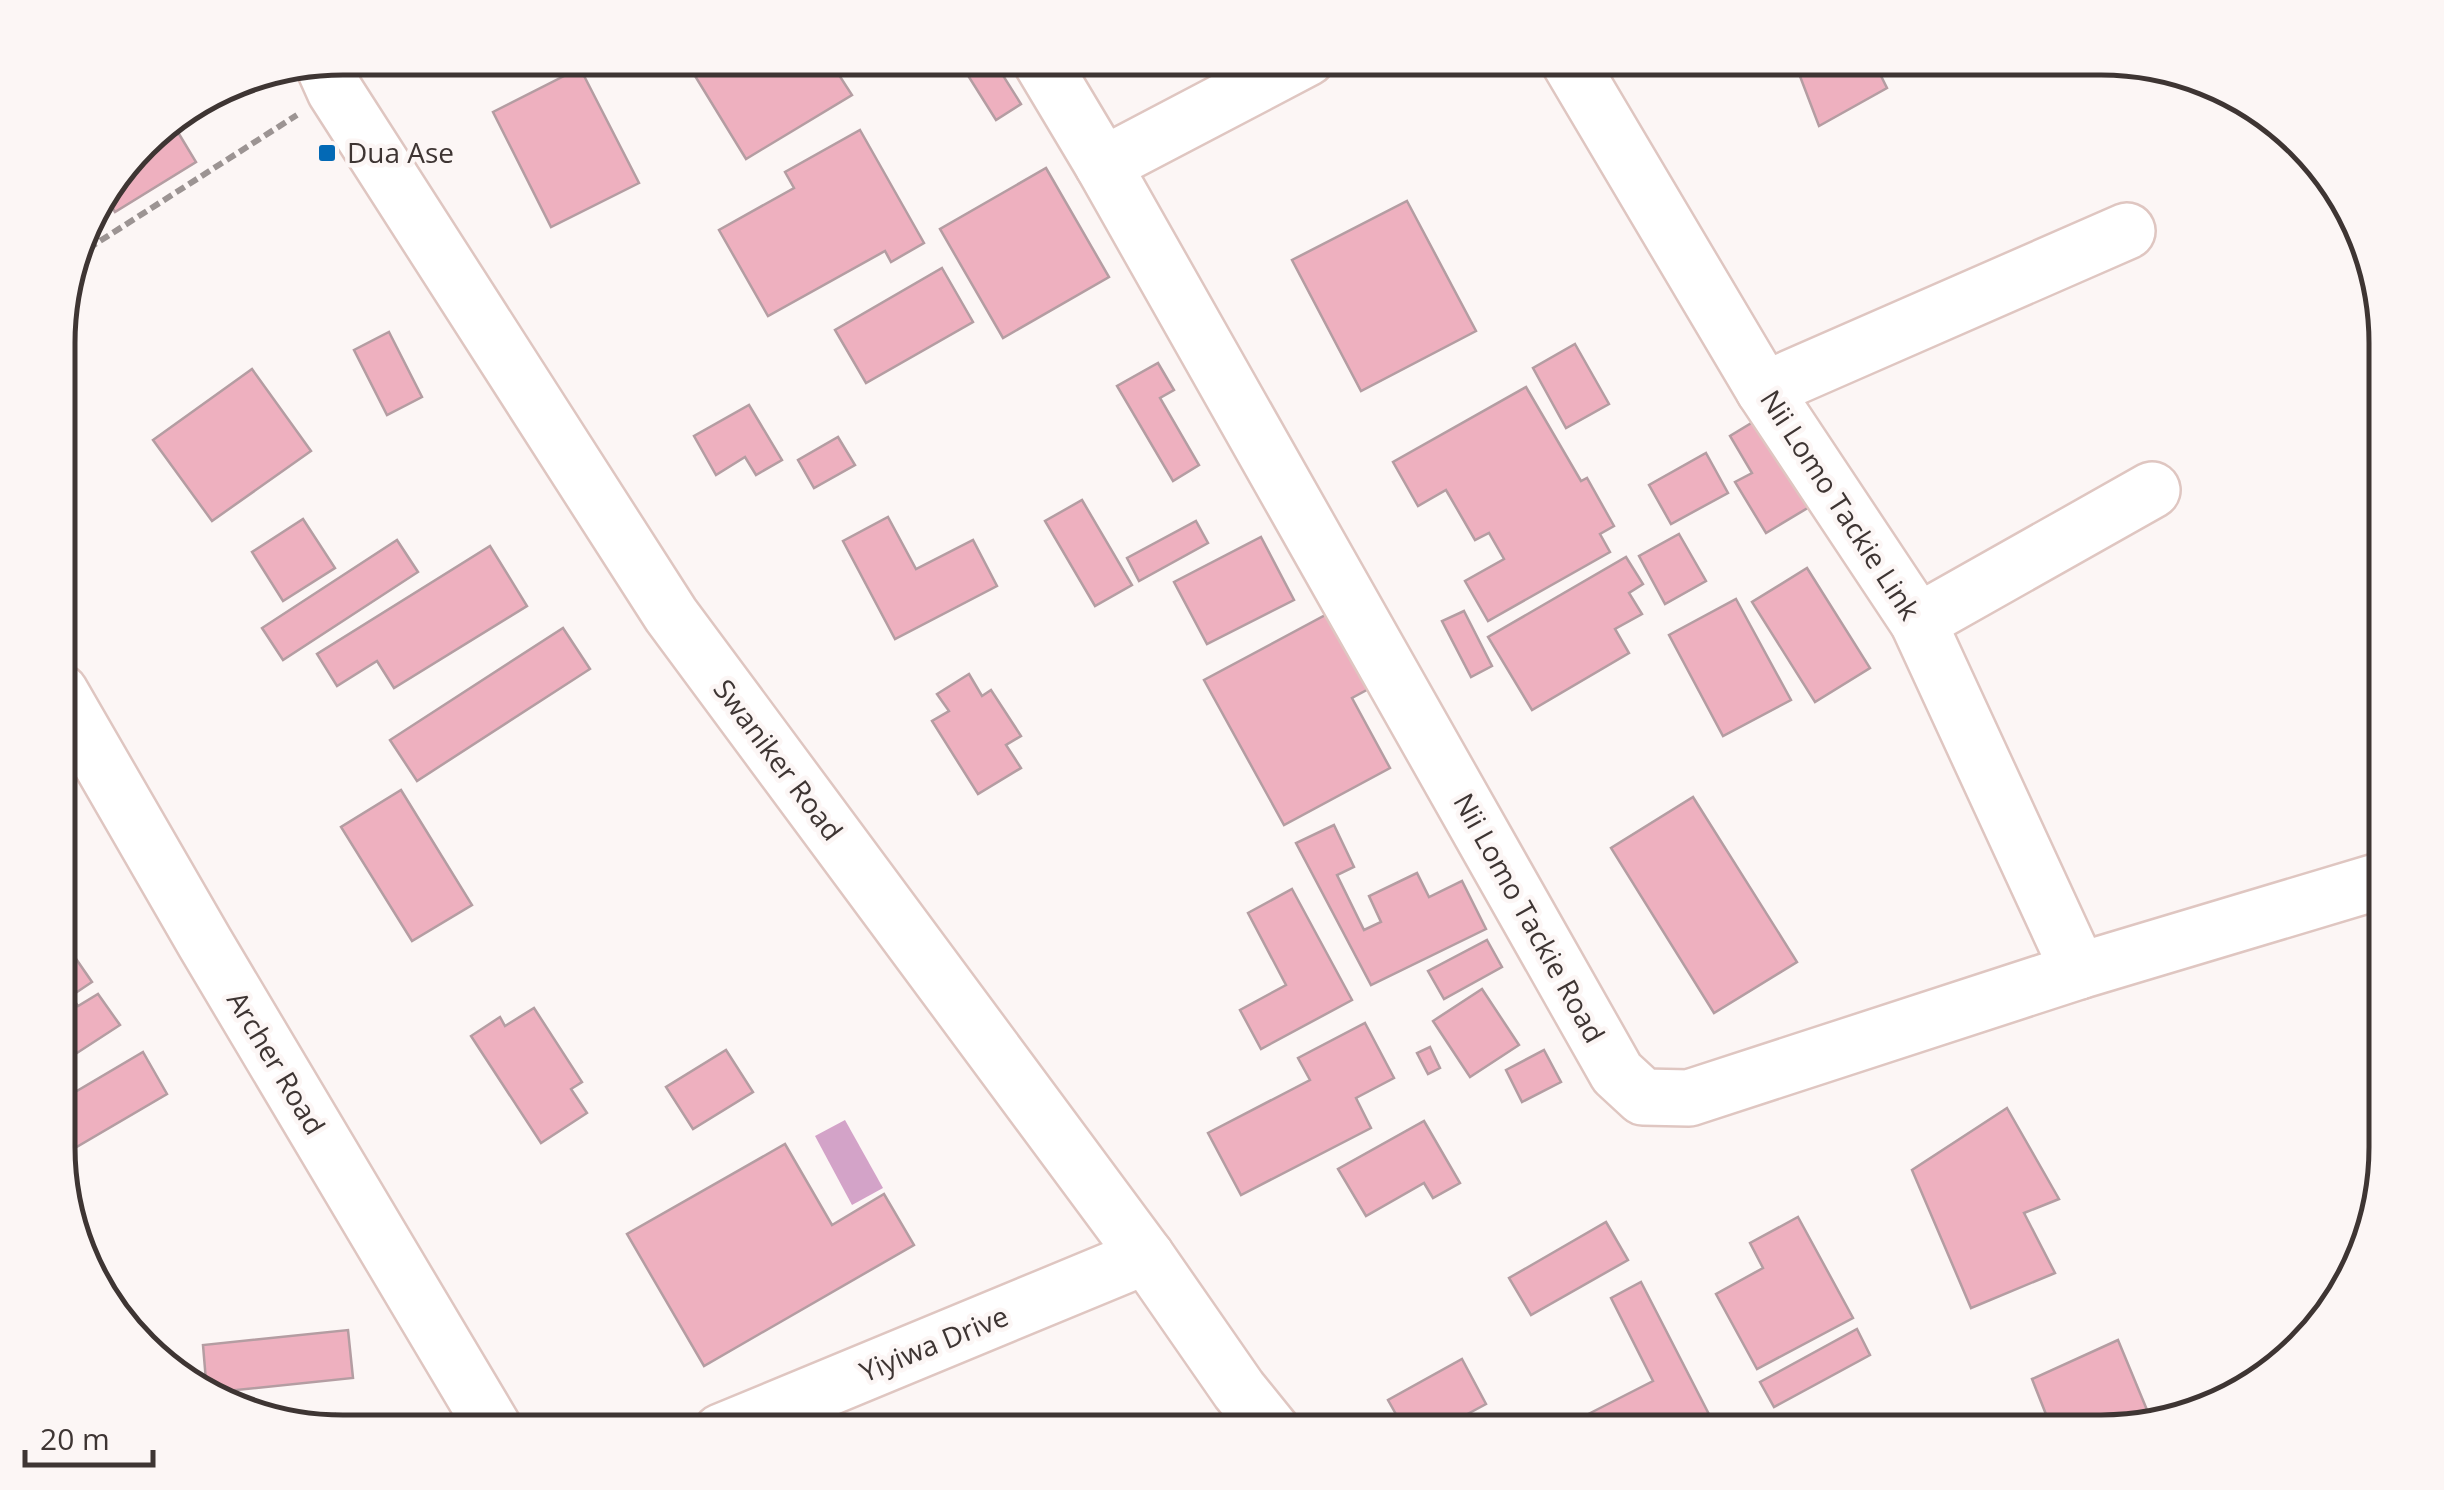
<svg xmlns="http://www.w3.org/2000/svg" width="2444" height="1490" font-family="'Open Sans',sans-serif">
	<rect width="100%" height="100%" fill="#fcf6f5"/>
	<path fill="#d3a3c8" d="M845 1120 883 1188 852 1205 815 1136Z"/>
	<g fill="#eeb0bf" stroke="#b49da2" stroke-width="2.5">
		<path d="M684 58H828L852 95 746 159Z"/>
		<path d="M957 58H992L1021 104 996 120Z"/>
		<path d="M1793 58H1872L1887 88 1819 126Z"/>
		<path d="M1892 58H1940L1942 61 1899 74Z"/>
		<path d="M580 68 639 183 551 227 493 112Z"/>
		<path d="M173 124 196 162 115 212 104 194 145 141Z"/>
		<path d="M860 130 924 243 891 262 885 251 768 316 719 230 794 188 785 172Z"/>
		<path d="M1046 168 1109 277 1003 338 940 229Z"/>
		<path d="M1407 201 1476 331 1361 391 1292 260Z"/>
		<path d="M942 268 973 322 866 383 835 330Z"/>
		<path d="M389 332 422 397 387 415 354 350Z"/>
		<path d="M1575 344 1609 404 1566 428 1533 368Z"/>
		<path d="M1158 363 1174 390 1160 398 1199 465 1173 481 1117 386Z"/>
		<path d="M252 369 311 451 212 521 153 440Z"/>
		<path d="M1526 387 1581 481 1587 478 1614 526 1600 534 1610 552 1488 621 1465 581 1504 559 1489 533 1475 540 1446 490 1418 506 1393 462Z"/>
		<path d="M749 405 782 460 756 475 745 457 716 475 694 436Z"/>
		<path d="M1763 416 1816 503 1766 533 1735 482 1752 473 1730 436Z"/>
		<path d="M838 437 855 465 814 488 798 460Z"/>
		<path d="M1706 453 1728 493 1671 524 1649 485Z"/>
		<path d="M1082 500 1132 585 1095 606 1045 521Z"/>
		<path d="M888 517 916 569 973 540 997 586 895 639 843 541Z"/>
		<path d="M303 519 335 568 283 601 252 552Z"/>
		<path d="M1196 521 1208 543 1139 581 1127 558Z"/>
		<path d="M1679 534 1706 581 1665 604 1639 556Z"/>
		<path d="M1261 537 1294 600 1207 644 1174 582Z"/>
		<path d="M397 540 418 572 283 660 262 628Z"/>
		<path d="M490 546 527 606 394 688 377 661 337 686 317 654Z"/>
		<path d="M1626 557 1643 584 1629 593 1642 614 1615 629 1629 653 1532 710 1488 637Z"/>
		<path d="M1807 568 1870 668 1815 702 1752 602Z"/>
		<path d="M1736 599 1791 700 1723 736 1669 635Z"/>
		<path d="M1346 604 1387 679 1352 698 1390 768 1284 825 1204 680Z"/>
		<path d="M1464 611 1492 666 1471 677 1442 621Z"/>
		<path d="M563 628 590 669 417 781 390 740Z"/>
		<path d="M969 674 982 696 991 690 1021 736 1006 745 1021 768 978 794 932 721 949 711 937 694Z"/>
		<path d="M401 790 472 905 412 941 341 827Z"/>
		<path d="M1693 797 1797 962 1714 1013 1611 848Z"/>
		<path d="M1334 825 1354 867 1337 875 1364 930 1381 922 1369 896 1417 873 1429 897 1462 881 1486 929 1371 985 1296 843Z"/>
		<path d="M1292 889 1352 1000 1261 1049 1240 1010 1286 985 1248 913Z"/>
		<path d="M63 940 92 982 71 996 78 1006 98 994 120 1025 60 1064V942Z"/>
		<path d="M1487 940 1502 967 1444 999 1428 971Z"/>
		<path d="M1482 989 1519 1045 1470 1077 1433 1021Z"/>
		<path d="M534 1008 582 1082 571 1089 587 1113 541 1143 471 1036 500 1017 505 1026Z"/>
		<path d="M1365 1023 1394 1078 1356 1098 1371 1128 1241 1195 1208 1133 1310 1080 1298 1058Z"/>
		<path d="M1430 1047 1440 1068 1428 1074 1417 1053Z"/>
		<path d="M726 1050 753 1092 693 1129 666 1087Z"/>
		<path d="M1544 1050 1561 1082 1522 1102 1506 1070Z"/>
		<path d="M143 1052 167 1094 68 1152 60 1139V1101Z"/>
		<path d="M2007 1108 2059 1199 2024 1213 2055 1273 1971 1308 1912 1170Z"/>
		<path d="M1424 1121 1460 1183 1433 1198 1424 1183 1366 1216 1338 1169Z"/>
		<path d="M785 1144 832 1225 884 1194 914 1245 704 1366 627 1234Z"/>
		<path d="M1798 1217 1853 1318 1757 1369 1716 1294 1763 1268 1750 1243Z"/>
		<path d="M1606 1222 1628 1260 1531 1315 1509 1278Z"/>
		<path d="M1641 1282 1716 1428 1707 1432H1553L1653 1381 1611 1298Z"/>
		<path d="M1857 1329 1870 1355 1774 1407 1760 1382Z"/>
		<path d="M348 1330 353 1378 207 1393 203 1345Z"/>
		<path d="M2118 1340 2152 1422 2119 1432H2053L2032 1379Z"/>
		<path d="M1462 1359 1486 1404 1434 1432H1406L1388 1400Z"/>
		<path d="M335 1414 340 1432 306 1423Z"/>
	</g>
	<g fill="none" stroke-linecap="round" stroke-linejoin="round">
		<defs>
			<g id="minor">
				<path d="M1039 58 1103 165 1617 1073 1643 1097 1689 1098 2079 971 2386 879"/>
				<path d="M1567 58 1764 390 1918 622 2079 971"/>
				<path d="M322 62 335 91 671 615 1146 1256 1239 1390 1273 1432"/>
				<path d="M1103 165 1307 58"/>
				<path d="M1764 390 2127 231"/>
				<path d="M1918 622 2152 490"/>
				<path d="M60 692 205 943 496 1432"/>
				<path d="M721 1432 1146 1256"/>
			</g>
		</defs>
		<use href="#minor" stroke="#dfc6c1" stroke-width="60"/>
		<path stroke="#9c9493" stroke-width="6" stroke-dasharray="10 5" stroke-linecap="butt" d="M75 257 297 115"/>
		<use href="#minor" stroke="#fff" stroke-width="55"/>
	</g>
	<rect fill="#0369b5" stroke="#fcf6f5" stroke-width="4" x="317" y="143" width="20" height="20" rx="5"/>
	<g text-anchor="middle" stroke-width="9" stroke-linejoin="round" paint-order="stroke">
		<g font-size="28" fill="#3e3533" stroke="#fcf6f5" text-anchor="start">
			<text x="347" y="163">Dua Ase</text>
		</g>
		<g font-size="28" fill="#3e3533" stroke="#fcf6f5">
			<text transform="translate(1840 505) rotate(57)" y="10">Nii Lomo Tackie Link</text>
			<text transform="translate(778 760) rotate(53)" y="10">Swaniker Road</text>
			<text transform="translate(1529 918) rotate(61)" y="10">Nii Lomo Tackie Road</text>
			<text transform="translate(276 1063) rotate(59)" y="10">Archer Road</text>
			<text transform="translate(934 1344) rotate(-22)" y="10">Yiyiwa Drive</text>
		</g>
	</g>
	<path d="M0 0H2444V1490H0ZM343 75H2101A268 268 0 0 1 2369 343V1147A268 268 0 0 1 2101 1415H343A268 268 0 0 1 75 1147V343A268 268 0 0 1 343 75Z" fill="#fcf6f5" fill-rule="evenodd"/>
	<path fill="none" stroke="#3e3533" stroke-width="5" d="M343 75H2101A268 268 0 0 1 2369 343V1147A268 268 0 0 1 2101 1415H343A268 268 0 0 1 75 1147V343A268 268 0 0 1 343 75Z"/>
	<path d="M25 1450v15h128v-15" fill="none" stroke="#3e3533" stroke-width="5"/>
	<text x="40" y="1450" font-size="30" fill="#3e3533" stroke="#fcf6f5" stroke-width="8" paint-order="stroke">20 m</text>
</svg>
